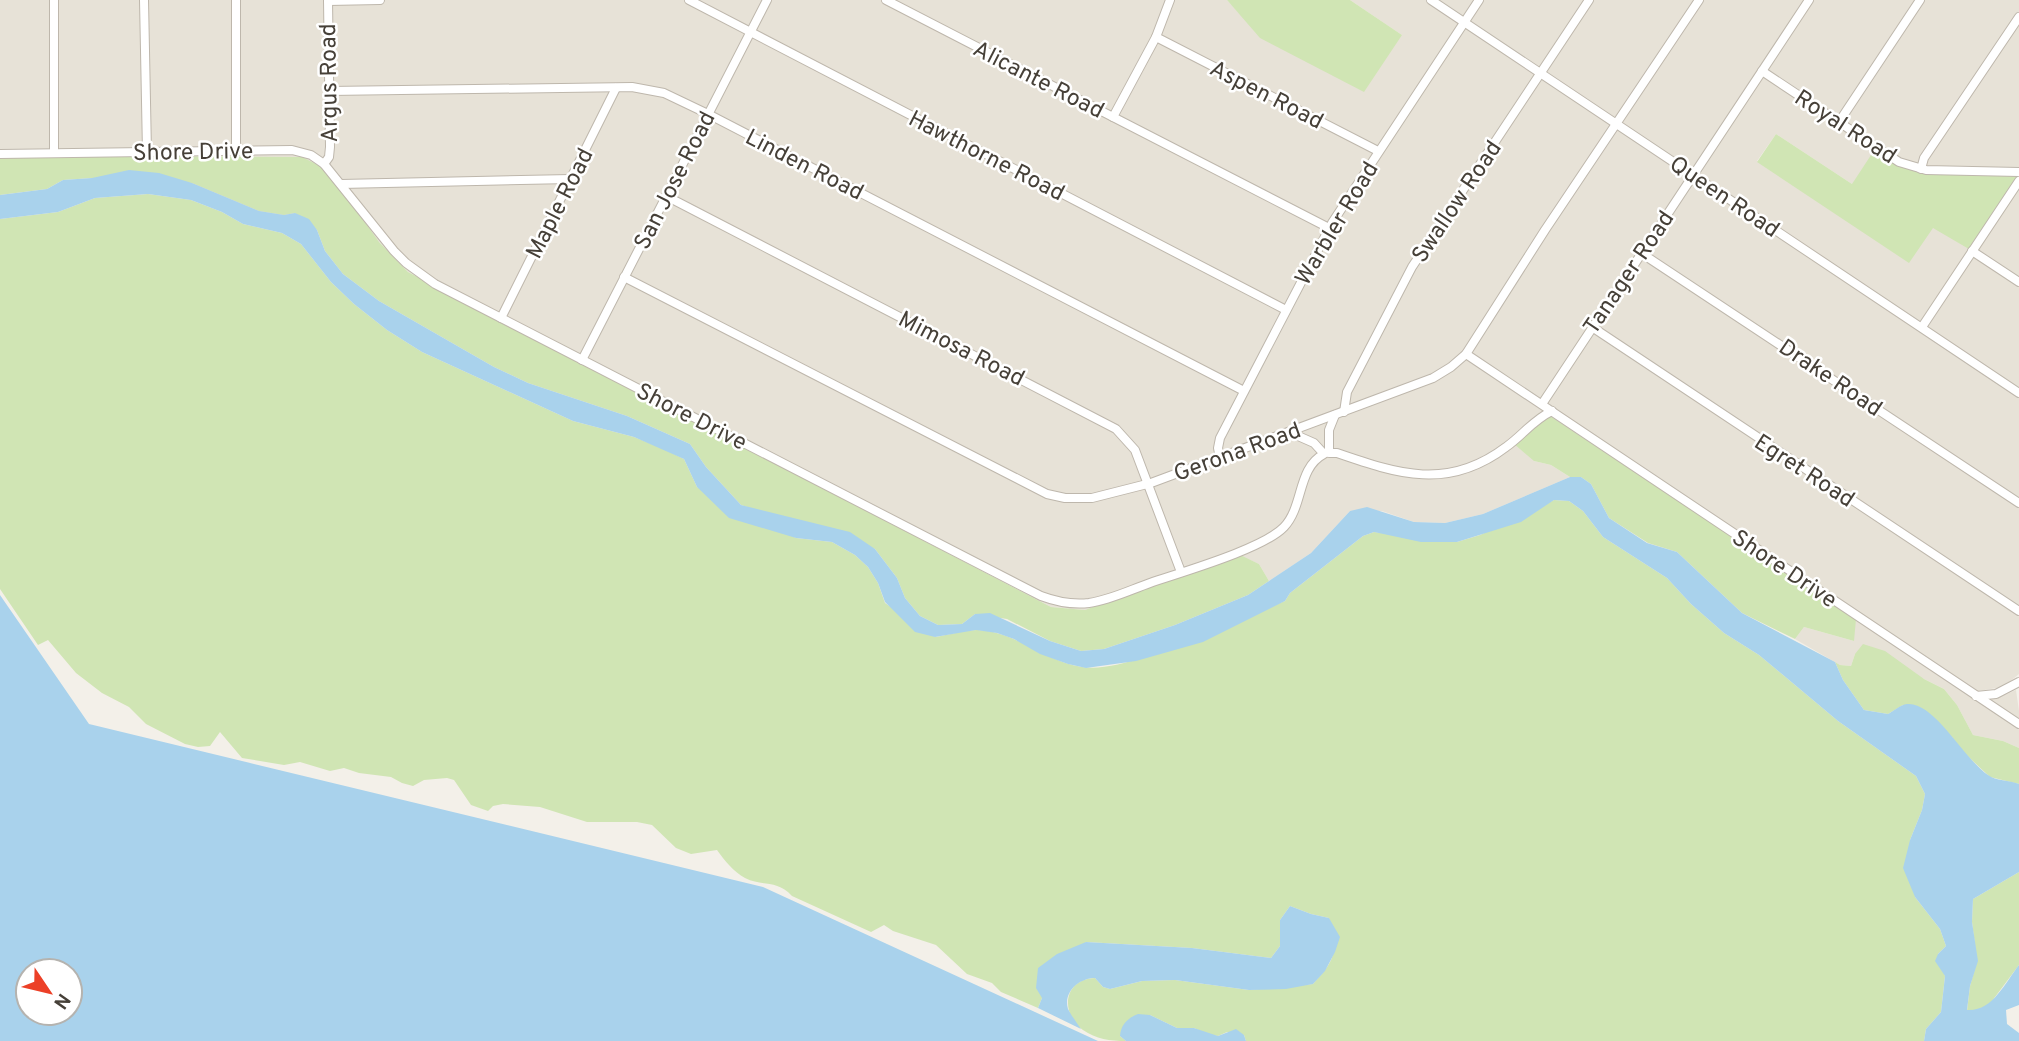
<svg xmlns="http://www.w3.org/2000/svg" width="2019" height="1041" font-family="Overpass,sans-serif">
	<rect width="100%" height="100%" fill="#f3f0e9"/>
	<path fill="#e7e2d7" d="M0 0H1227L1239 13 1402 35 1350 0H2019V171L1852 184 1776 134 1757 161 1933 228 2019 179V674L2003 687 1972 692 1973 700H1987L1998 698 2016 690 2019 711V748L2003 741 1973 735 1957 705 1944 689 1924 679 1855 654 1851 666 1840 665 1795 639 1804 627 1854 641 1550 416 1534 461 1551 465 1570 477 1483 514 1445 523 1414 522 1382 511H1350L1311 553 1269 581 1259 564 1234 553 1085 610 1051 607 408 272 379 242 0 157Z"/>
	<g fill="#d0e5b4">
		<path d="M1227 0H1350L1402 35 1364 92 1260 38Z"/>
		<path d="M1776 134 1852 184 1875 149 1919 167 2019 171V179L1974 252 1933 228 1909 263 1757 162Z"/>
		<path d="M54 156 302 157 328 170 379 242 408 272 1051 607 1085 610 1234 552 1259 564 1269 581 1248 595 1175 625 1104 649 1081 651 1050 641 1007 619 975 614 962 624 938 625 920 616 905 598 897 578 875 549 741 505 706 467 690 444 627 416 528 383 494 367 379 301 343 274 325 251 317 230 295 213 284 215 259 211 192 183 92 178 63 180 47 189 0 195V157Z"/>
		<path d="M148 194 191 200 222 212 243 224 282 233 301 244 331 282 354 304 387 330 422 352 573 421 634 437 664 449 684 459 697 487 796 538 832 542 855 555 868 567 878 583 885 603 935 637C948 635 964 630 977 630 1016 631 1045 662 1082 667 1115 672 1165 649 1195 637 1225 625 1255 613 1285 601L1290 593 1363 536 1374 532 1457 542 1480 535 1554 500 1569 501 1583 511 1603 537 1667 578 1691 604 1724 633 1759 655 1838 721 1916 776 1925 794 1922 810 1910 840 1915 897 1940 929 1946 946 1938 954 1945 976 1941 1012 1926 1029 1924 1041H1246L1244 1035 1227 1032 1218 1036 1210 1035 1194 1028H1177L1150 1015 1120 1036 1126 1041C1110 1041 1096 1039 1083 1030 1060 1014 1063 979 1095 978L1103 987 1110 989 1142 981 1175 980 1249 990 1313 984C1339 956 1335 953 1329 918L1311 914 1290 906 1280 920V946L1271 958 1192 948 1086 942 1042 998 1038 1008 1001 992 992 983 967 974 936 945 893 931 884 925 871 932 792 896C777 879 763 887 745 878 734 872 724 860 717 850L691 854 676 848 652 825 637 822H587L540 807 503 804 493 806 488 811 471 805 454 780 447 778 424 780 413 786 402 783 391 777 359 773 344 768 330 771 300 762 284 765 242 758 220 732 210 746 198 747 185 744 146 724 129 707 102 693 76 673 48 640 38 645 0 589V219L58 212 95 198Z"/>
		<path d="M1539 413 1550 416 1856 619 1854 641 1804 627 1795 639 1742 613 1677 552 1648 543 1609 518 1591 484 1581 477H1570L1551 465 1534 461 1513 443Z"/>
		<path d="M1863 644 1885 651 1924 679 1944 689 1957 705 1973 735 2003 741 2019 748V784L1990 777 1960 749 1952 737 1903 705 1888 714 1864 710 1843 680 1835 662 1840 665 1851 666 1855 654Z"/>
		<path d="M2019 872V965L1989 1005 1979 1010 1967 1011 1970 986 1977 961 1972 922 1973 899Z"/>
	</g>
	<g fill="#a9d2ec" fill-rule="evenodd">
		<path d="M129 170 159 173 192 183 259 211 284 215 295 213 309 219 317 230 325 251 343 274 379 301 494 367 528 383 627 416 690 444 706 467 741 505 850 532 875 549 897 578 905 598 920 616 938 625 962 624 975 614 990 613 1050 641 1081 651 1104 649 1175 625 1248 595 1311 553 1350 511 1367 507 1414 522 1445 523 1483 514 1570 477H1581L1591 484 1609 518 1647 543 1677 552 1742 613 1835 662 1843 680 1864 710 1888 714C1894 711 1900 705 1907 704 1934 701 1964 759 1988 775 1996 781 2009 780 2019 784V872L1973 899 1972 922 1978 961 1970 986 1967 1010C1992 1012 2005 983 2019 965V1005L2006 1010 2007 1024 2019 1033V1041H1924L1926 1029 1941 1012 1945 976 1935 961 1938 954 1946 946 1940 929 1915 897 1903 868 1910 840 1922 810 1925 794 1916 776 1838 721 1759 655 1724 633 1691 604 1667 578 1603 537 1583 511 1569 501 1554 500 1521 522 1457 542H1421L1374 532 1363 536 1290 593 1285 601 1203 642 1136 661 1086 668 1068 664 1040 654 1014 639 997 633 976 630 935 637 915 632 885 602 878 583 868 567 855 555 832 542 796 538 729 518 697 487 684 459 634 437 573 421 422 352 387 330 354 304 331 282 301 244 282 233 243 224 222 212 191 200 148 194 95 198 58 212 0 219V195L47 189 63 180 92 178Z"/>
		<path d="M0 595 89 724 763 887 1098 1041H0ZM28 971H70V1013H28Z"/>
		<path d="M1290 906 1311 914 1329 918 1340 937 1335 952 1325 971 1313 984 1286 989 1249 990 1175 980 1142 981 1110 989 1103 987 1095 978C1079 978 1063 992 1068 1009 1071 1015 1077 1023 1081 1029L1038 1008 1042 998 1036 988 1038 968 1057 954 1086 942 1192 948 1271 958 1280 946V920Z"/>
		<path d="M1138 1014 1150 1015 1177 1028H1194L1218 1036 1236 1029 1244 1035 1246 1041H1126L1120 1036C1121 1024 1128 1018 1138 1014Z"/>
	</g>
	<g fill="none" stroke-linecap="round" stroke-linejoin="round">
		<defs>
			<g id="minor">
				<path d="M54 0V153"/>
				<path d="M144 0 147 152"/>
				<path d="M689 0 1286 310"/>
				<path d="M886 0 1113 117 1156 37 1170 0"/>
				<path d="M1431 0 2019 393"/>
				<path d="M328 1 380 0"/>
				<path d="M1156 37 1378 151"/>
				<path d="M1762 71 1899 162 1926 170 2019 172"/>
				<path d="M329 91 632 87 664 93 708 114 1244 391"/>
				<path d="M1113 117 1329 228"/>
				<path d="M1839 122 1920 0"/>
				<path d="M236 150V0"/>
				<path d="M0 154 292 150 311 155 324 164 394 251 406 263 435 284 1041 596C1057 602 1072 605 1089 603 1110 600 1130 590 1150 583 1182 572 1263 549 1284 527 1304 506 1297 468 1324 454L1314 443 1289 432"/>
				<path d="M324 164 329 157 330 147 328 0"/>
				<path d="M1921 169 1924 158 2019 17"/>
				<path d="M341 184 571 179"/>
				<path d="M666 196 1116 429 1135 450 1181 572"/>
				<path d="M1972 251 2019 282"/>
				<path d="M1641 253 2019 503"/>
				<path d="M624 277 1047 494 1065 498H1092L1151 483 1433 378 1451 367 1466 354 1545 230 1699 0"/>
				<path d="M501 318 616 88"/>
				<path d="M1592 327 2019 611"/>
				<path d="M1922 327 2019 181"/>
				<path d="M1466 354 2019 724"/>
				<path d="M582 360 767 0"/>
				<path d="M1542 404 1809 0"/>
				<path d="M1344 412 1347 392 1412 267 1589 0"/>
				<path d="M1335 415 1329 430V453H1337C1398 474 1448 491 1506 447 1523 435 1533 420 1552 411"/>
				<path d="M1220 458 1218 448 1220 438 1332 223 1479 0"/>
				<path d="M1976 696 1996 694 2019 682"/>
			</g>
		</defs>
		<use href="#minor" stroke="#beb7ac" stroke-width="10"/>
		<use href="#minor" stroke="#fff" stroke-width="8"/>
	</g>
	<g text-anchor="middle" stroke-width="5" stroke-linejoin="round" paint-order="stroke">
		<g font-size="23" fill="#464038" stroke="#fff">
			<text transform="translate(1039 79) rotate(27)" y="8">Alicante Road</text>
			<text transform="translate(328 83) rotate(-91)" y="8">Argus Road</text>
			<text transform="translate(1267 94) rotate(27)" y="8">Aspen Road</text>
			<text transform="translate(1846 126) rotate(33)" y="8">Royal Road</text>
			<text transform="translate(193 151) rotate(-1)" y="8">Shore Drive</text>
			<text transform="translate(987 155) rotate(27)" y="8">Hawthorne Road</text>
			<text transform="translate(805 164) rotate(27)" y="8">Linden Road</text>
			<text transform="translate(674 180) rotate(-63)" y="8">San Jose Road</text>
			<text transform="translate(1725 196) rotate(34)" y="8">Queen Road</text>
			<text transform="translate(1456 201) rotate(-56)" y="8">Swallow Road</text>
			<text transform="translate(559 203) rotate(-63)" y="8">Maple Road</text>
			<text transform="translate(1336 223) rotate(-59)" y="8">Warbler Road</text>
			<text transform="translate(1628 272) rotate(-56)" y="8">Tanager Road</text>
			<text transform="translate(962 348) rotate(27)" y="8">Mimosa Road</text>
			<text transform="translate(1831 377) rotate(34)" y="8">Drake Road</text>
			<text transform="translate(692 416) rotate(27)" y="8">Shore Drive</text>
			<text transform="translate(1237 451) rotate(-20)" y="8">Gerona Road</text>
			<text transform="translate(1805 470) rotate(33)" y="8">Egret Road</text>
			<text transform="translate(1785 568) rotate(34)" y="8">Shore Drive</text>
		</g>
	</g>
	<g transform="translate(49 992) rotate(125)"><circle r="33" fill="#ffffff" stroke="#b5b3af" stroke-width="2"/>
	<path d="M0-5L12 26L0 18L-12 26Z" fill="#ec4027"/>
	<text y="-10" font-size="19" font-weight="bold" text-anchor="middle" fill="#464038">N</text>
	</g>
</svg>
